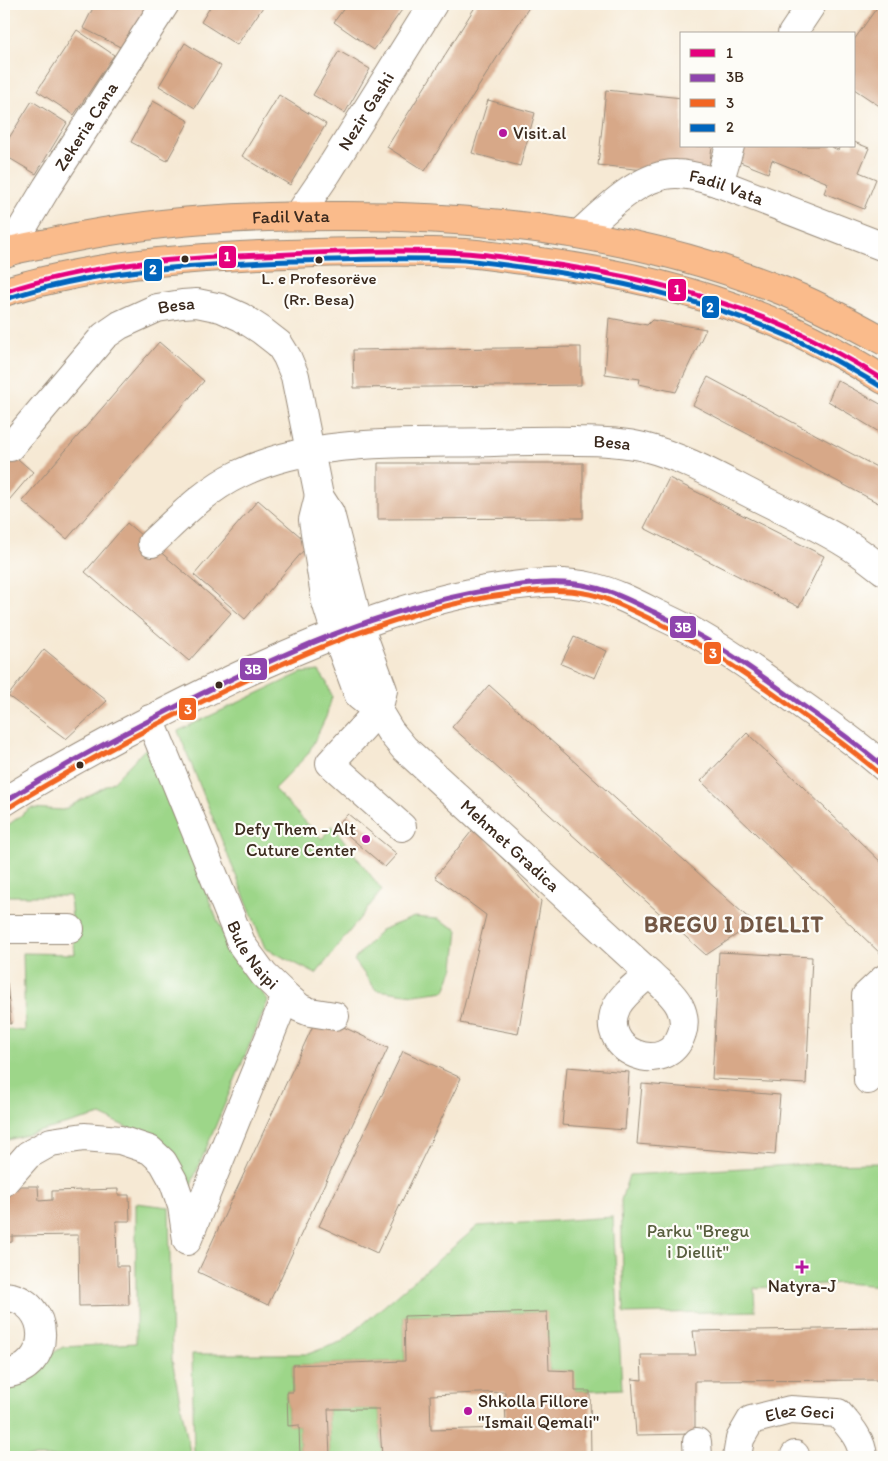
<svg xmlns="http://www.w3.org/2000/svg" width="888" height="1461" font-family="Itim,sans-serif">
	<rect width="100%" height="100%" fill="#fdfcf7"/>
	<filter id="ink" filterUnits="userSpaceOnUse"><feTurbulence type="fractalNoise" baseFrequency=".02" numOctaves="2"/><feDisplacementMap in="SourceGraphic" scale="10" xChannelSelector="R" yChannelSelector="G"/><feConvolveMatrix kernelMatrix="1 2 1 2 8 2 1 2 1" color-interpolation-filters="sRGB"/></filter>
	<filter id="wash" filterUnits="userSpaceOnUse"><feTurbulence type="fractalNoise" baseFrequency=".0096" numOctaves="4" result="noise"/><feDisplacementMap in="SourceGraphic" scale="20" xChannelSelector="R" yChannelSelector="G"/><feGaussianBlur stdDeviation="1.12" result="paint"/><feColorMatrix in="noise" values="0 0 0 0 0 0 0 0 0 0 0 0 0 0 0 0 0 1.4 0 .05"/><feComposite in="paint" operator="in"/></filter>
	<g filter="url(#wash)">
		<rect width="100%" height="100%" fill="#f6e9d4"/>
		<g fill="#9dd689" stroke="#6c8054">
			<path d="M319 671 327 683 332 697 326 717 308 754 274 789 322 839 332 825 382 890 316 974 265 948 178 731 301 673Z"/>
			<path d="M146 748 224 936 268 1001 182 1206 168 1147 101 1115 4 1141V1029L25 1031 23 953 75 954 70 896H4V828L31 808 63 810 113 782Z"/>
			<path d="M414 917 438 919 458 930 454 967 445 991 414 995 376 990 354 960 381 930Z"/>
			<path d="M884 1163V1286L842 1283 754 1288 755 1311 624 1314 621 1200 629 1175 808 1164Z"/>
			<path d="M136 1203 169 1207 172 1360 191 1457H4V1382L63 1347 136 1343Z"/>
			<path d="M613 1217 622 1389 575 1391 574 1371 549 1370 546 1312 404 1316 405 1361 293 1365V1392H287L288 1425H299L300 1457H194L192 1354H308L343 1341 478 1226Z"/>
			<path d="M328 1409H379L382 1457H330Z"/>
		</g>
		<g id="blocks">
			<g fill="#d7a888" fill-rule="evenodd">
				<path d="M95 4H152L128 51 83 28Z"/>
				<path d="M212 4H265L237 45 201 22Z"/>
				<path d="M347 4H406L374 50 334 22Z"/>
				<path d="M477 4H531L425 171 387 147Z"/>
				<path d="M878 6 884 10V109L854 89V40Z"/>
				<path d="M77 30 114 55 74 115 37 91Z"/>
				<path d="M185 43 221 66 195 108 159 86Z"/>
				<path d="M339 51 370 69 345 113 313 95Z"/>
				<path d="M606 90 682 98V146H712L708 177 598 165Z"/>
				<path d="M279 95 326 124 290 185 242 156Z"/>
				<path d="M488 100 535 113 520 166 472 153Z"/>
				<path d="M32 101 67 123 36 174 4 155V146Z"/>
				<path d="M153 101 189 121 167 161 131 142Z"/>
				<path d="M854 142 869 148 859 172 876 179 864 209 824 193 828 183 772 160 768 173 735 160 741 146H830L838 150 840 146H854Z"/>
				<path d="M609 318 647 325 652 320 706 329 676 392 639 384 640 379 605 374Z"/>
				<path d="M159 342 204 381 67 539 22 501Z"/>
				<path d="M581 347V385L354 388 353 350Z"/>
				<path d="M708 377 884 471V506L693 405Z"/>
				<path d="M837 380 884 406V435L828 401Z"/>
				<path d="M4 447 33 472 4 506Z"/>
				<path d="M378 463H583V518L378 519Z"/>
				<path d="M669 478 824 556 799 607 644 528Z"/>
				<path d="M258 500 309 544 245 619 194 575Z"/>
				<path d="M127 523 231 613 189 661 85 572Z"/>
				<path d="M574 637 607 651 595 678 561 664Z"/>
				<path d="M44 649 107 701 66 739 8 696Z"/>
				<path d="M489 685 754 923 706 955 452 727Z"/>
				<path d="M747 733 884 865V957L701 781Z"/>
				<path d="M348 814 397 854 385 867 336 825Z"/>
				<path d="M475 827 541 901 518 1034 460 1023 486 915 435 877Z"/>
				<path d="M719 952 812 957 806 1084 712 1079Z"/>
				<path d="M4 982 7 983 11 1024 4 1023Z"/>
				<path d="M318 1015 388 1048 268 1305 198 1272Z"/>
				<path d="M403 1051 461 1078 377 1253 319 1226Z"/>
				<path d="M567 1067 629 1072 625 1130 562 1125Z"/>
				<path d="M642 1084 780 1095 775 1155 637 1144Z"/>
				<path d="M4 1186H38L39 1201 52 1200V1191L118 1189V1195H129L130 1221H116L117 1266H128L129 1305 79 1306 78 1235 12 1236V1242L4 1243Z"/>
				<path d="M547 1312 549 1370 575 1371V1391H590L591 1457H382L379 1409H328L330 1457H300L299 1425 288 1426 287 1392H293V1365L405 1361 404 1316ZM505 1392 506 1428 431 1430 430 1395Z"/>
				<path d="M884 1328V1380L695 1381V1434L636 1435 632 1379 642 1380 641 1355H696L693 1331Z"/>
			</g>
		</g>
	</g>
	<g filter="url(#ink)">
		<use href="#blocks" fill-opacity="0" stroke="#988a79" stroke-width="1"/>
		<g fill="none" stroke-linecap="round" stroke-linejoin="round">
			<defs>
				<g id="minor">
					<path d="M792 34 812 4"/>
					<path d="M719 183 730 146"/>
					<path id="s1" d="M298 216 328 172 433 4"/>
					<path id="s2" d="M579 234C605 211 640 173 677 174 691 174 705 179 719 183L884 247"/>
					<path id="s3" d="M8 252 47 187 165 4"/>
					<path id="s4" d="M10 447 104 336 120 325 157 308 182 304 197 303 221 308 241 317 261 330 279 344 287 357 295 376 319 496 330 513 359 625 383 690 378 711 330 763 402 827"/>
					<path id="s5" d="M319 496 313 520 326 602 336 634 359 696 378 711 390 731 404 748 649 973"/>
					<path id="s6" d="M152 543C179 518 205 490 239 474 314 437 411 444 494 442 521 441 549 440 577 441 599 441 623 442 644 447 683 457 718 477 753 495 784 511 816 525 845 543 859 551 871 561 884 571"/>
					<path id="s7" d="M150 719 242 945 264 975 286 996 187 1241"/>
					<path d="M4 802C41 778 80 757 119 736 167 711 215 686 265 664 342 630 420 599 504 587 533 583 562 580 592 587 614 592 635 603 655 613 670 620 685 627 699 635 734 655 766 678 798 702 827 723 857 743 884 767"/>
					<path d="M4 929H70"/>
					<path d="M649 973C659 983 674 994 680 1007 684 1015 685 1025 682 1033 667 1080 595 1051 617 1006 624 993 639 983 649 973Z"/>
					<path d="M286 996 300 1008 310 1012 335 1016"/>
					<path d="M868 1080 866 996 884 979"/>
					<path d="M4 1182 28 1155 51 1142 84 1137 120 1140 150 1150 163 1162 173 1180 182 1206 187 1240"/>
					<path d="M4 1296C53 1300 54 1369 4 1374"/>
					<path d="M697 1442 698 1457"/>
					<path id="s8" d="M737 1457 740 1439 751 1420 790 1410 838 1413C849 1426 862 1439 863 1457"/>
					<path d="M795 1457V1455"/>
				</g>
				<g id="major">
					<path id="s9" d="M4 253C18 248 33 246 48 243 100 231 153 224 205 220 248 217 290 216 333 216 484 215 637 233 778 289 815 303 850 322 884 341"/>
					<path d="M4 292C21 286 39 282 57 278 124 263 192 258 260 255 328 252 397 250 465 253 482 254 498 257 515 259 607 269 702 291 788 328 821 343 853 361 884 380"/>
				</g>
			</defs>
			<use href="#minor" stroke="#988a79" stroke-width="30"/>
			<use href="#major" stroke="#988a79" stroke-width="30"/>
			<use href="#minor" stroke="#fff" stroke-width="28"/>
			<use href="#major" stroke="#fabb8b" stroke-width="28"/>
			<defs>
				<path id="bus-1" d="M4 292C87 264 178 258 265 255 331 252 399 249 465 253 486 254 508 258 529 261 617 272 706 292 788 328 821 342 853 361 884 380"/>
				<path id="bus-2" d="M4 802C61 766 121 735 181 704 278 655 381 608 489 590 523 584 558 579 592 587 615 592 635 603 656 613 675 623 694 632 712 643 743 662 772 683 802 705 830 725 858 744 884 767"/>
				<path id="bus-3" d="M8 808C64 773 124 741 183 711 279 663 381 616 488 597 522 592 556 587 590 594 612 599 632 611 653 620 704 645 748 675 793 708 822 729 852 749 879 773"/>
				<path id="bus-4" d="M6 299C89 271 179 266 265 262 332 260 398 257 464 260 485 262 506 265 527 268 615 279 703 299 785 335 818 349 849 368 880 386"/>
			</defs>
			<use href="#bus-1" stroke="#fdfcf7" stroke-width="9"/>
			<use href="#bus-2" stroke="#fdfcf7" stroke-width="9"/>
			<use href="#bus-3" stroke="#fdfcf7" stroke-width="9"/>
			<use href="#bus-4" stroke="#fdfcf7" stroke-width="9"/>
			<use href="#bus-1" stroke="#e5007d" stroke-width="5"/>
			<use href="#bus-2" stroke="#8e44ad" stroke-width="5"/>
			<use href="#bus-3" stroke="#f26522" stroke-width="5"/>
			<use href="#bus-4" stroke="#0065bd" stroke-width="5"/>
		</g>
	</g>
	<g fill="#b5179e" stroke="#fdfcf7" stroke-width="2">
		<circle cx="503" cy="133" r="5"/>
		<circle cx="366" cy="839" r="5"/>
		<path d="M799.5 1259.5h5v5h5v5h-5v5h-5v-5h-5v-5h5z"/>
		<circle cx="468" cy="1411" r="5"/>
	</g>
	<g fill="#3b2a1e" stroke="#fdfcf7" stroke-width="2">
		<circle cx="185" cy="259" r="4.5"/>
		<circle cx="319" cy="260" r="4.5"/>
		<circle cx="219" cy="685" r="4.5"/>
		<circle cx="80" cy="765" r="4.5"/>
	</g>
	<g text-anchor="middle" stroke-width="4.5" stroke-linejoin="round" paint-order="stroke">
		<g font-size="17" fill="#3b2a1e" stroke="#fdfcf7">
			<text x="319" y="284">L. e Profesorëve<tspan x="319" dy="21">(Rr. Besa)</tspan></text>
		</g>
		<g font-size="18" fill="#3b2a1e" stroke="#fdfcf7">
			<text dy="6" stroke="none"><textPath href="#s1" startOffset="125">Nezir Gashi</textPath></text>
			<text dy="6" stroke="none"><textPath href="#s3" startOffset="148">Zekeria Cana</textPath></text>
			<text dy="6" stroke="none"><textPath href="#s2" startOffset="169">Fadil Vata</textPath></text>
			<text dy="6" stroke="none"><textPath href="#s9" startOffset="290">Fadil Vata</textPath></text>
			<text dy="6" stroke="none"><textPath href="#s4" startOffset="225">Besa</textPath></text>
			<text dy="6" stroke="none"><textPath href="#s6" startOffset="489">Besa</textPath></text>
			<text dy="6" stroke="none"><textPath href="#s5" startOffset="421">Mehmet Gradica</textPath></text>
			<text dy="6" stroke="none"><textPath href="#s7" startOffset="258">Bule Naipi</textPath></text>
			<text dy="6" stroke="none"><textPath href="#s8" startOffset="90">Elez Geci</textPath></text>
		</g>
		<g font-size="18" fill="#3b2a1e" stroke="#fdfcf7" text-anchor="start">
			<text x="513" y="139">Visit.al</text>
			<text x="356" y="835" text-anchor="end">Defy Them - Alt<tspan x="356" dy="21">Cuture Center</tspan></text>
			<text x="802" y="1292" text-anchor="middle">Natyra-J</text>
			<text x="478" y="1407">Shkolla Fillore<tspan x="478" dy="21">"Ismail Qemali"</tspan></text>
		</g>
		<g font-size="18" fill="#585e3e" stroke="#fdfcf7">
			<text x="698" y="1237">Parku "Bregu<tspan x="698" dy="21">i Diellit"</tspan></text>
		</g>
		<g font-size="22" font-weight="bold" letter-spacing="1" fill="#725643" stroke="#fdfcf7">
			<text x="734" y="932">BREGU I DIELLIT</text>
		</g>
	</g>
	<g stroke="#fdfcf7" stroke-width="2">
		<rect x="218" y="245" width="19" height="24" rx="5" fill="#e5007d"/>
		<rect x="143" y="258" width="20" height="24" rx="5" fill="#0065bd"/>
		<rect x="667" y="278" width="20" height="24" rx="5" fill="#e5007d"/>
		<rect x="701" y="295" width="19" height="24" rx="5" fill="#0065bd"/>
		<rect x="669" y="615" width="28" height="24" rx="5" fill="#8e44ad"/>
		<rect x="703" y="641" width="19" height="24" rx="5" fill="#f26522"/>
		<rect x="239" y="657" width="29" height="24" rx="5" fill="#8e44ad"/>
		<rect x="178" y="697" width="19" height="24" rx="5" fill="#f26522"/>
	</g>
	<g font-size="14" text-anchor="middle" font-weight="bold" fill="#fff">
		<text x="227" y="261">1</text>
		<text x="153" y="274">2</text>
		<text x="677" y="294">1</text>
		<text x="710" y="312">2</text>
		<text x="683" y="632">3B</text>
		<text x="713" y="658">3</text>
		<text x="253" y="674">3B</text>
		<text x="188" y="714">3</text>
	</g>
	<rect width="888" height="1461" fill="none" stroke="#fdfcf7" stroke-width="20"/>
	<rect x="680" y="32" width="175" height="115" fill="#fdfcf7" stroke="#afa8a0"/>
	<rect x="690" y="49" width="25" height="8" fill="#e5007d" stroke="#afa8a0"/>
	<text x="726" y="58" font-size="15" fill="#3b2a1e">1</text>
	<rect x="690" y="74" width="25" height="8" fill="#8e44ad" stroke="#afa8a0"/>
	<text x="726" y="82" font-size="15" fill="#3b2a1e">3B</text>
	<rect x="690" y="99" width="25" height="8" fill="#f26522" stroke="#afa8a0"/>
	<text x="726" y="108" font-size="15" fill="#3b2a1e">3</text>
	<rect x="690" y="124" width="25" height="8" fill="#0065bd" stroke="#afa8a0"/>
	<text x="726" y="132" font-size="15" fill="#3b2a1e">2</text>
</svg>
